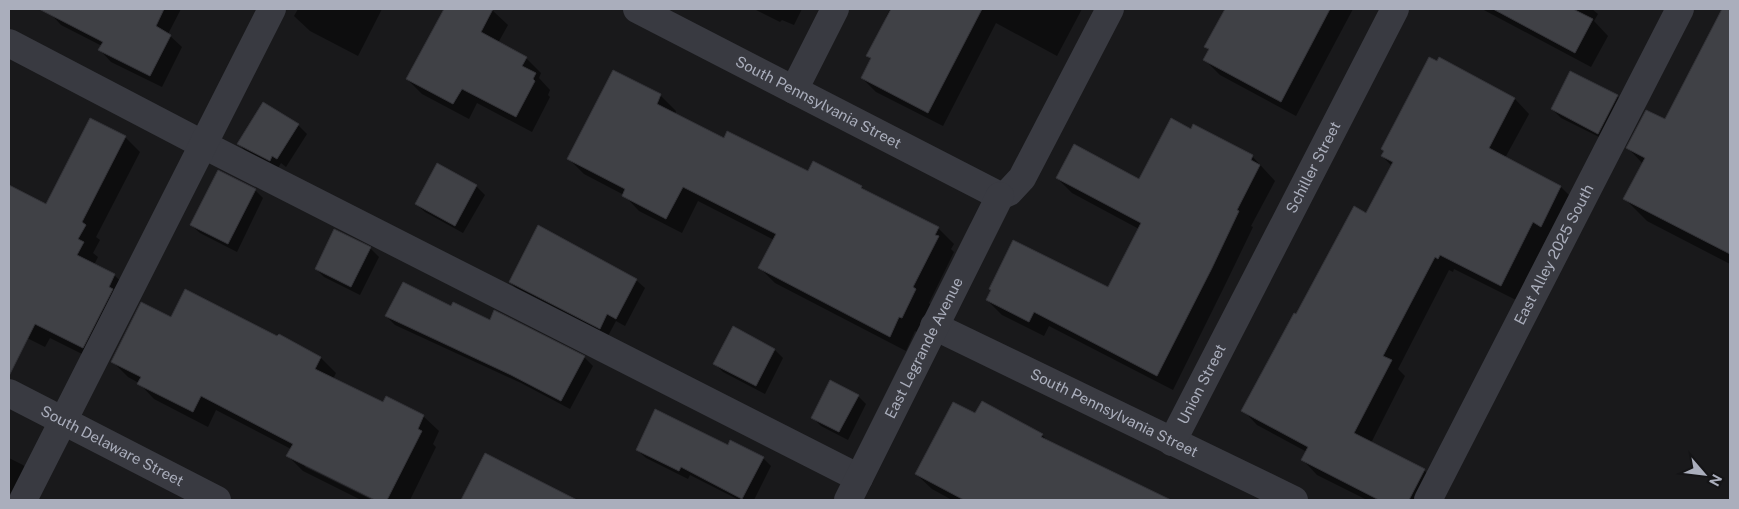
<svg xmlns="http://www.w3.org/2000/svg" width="1739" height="509" font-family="'Public Sans',sans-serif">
	<rect width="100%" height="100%" fill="#19191b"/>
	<g fill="#0007">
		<path d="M52 9H181L168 34 182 47 162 87 111 62 100 50 102 46 61 25 50 13Z"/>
		<path d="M298 9H382L358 56 310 31 294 16Z"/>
		<path d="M459 9 492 10 508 25 498 43 526 58 541 73 539 78 550 90 548 95 550 97 532 132 477 103 469 119 422 94 407 79 455 17Z"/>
		<path d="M754 9H802L794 25 782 20 780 22Z"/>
		<path d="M890 9H1082L1057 56 996 23 943 126 876 92 862 78 871 59 868 56 888 19 886 17Z"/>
		<path d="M1227 9H1353L1296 116 1220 75 1205 60 1210 51 1206 47Z"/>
		<path d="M1482 9H1592L1598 14 1594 21 1608 36 1591 67Z"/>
		<path d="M1713 30 1730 39V264L1647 221 1625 199 1643 164 1628 148 1665 121Z"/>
		<path d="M1439 59 1515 99 1529 114 1505 158 1561 187 1575 201 1556 240 1548 236 1516 300 1454 269 1453 272 1449 270 1398 369 1405 376 1371 443 1424 470 1438 485 1430 500H1367L1317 475 1303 460 1307 452 1257 425 1243 410 1297 316 1367 214 1392 166 1382 156Z"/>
		<path d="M613 71 660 95 676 111 675 114 725 139 808 173 813 163 862 187 866 192 938 228 954 244 951 249 954 252 929 303 931 305 918 333 915 331 906 351 775 283 760 268 774 240 698 201 682 233 639 211 624 195 584 174 569 159Z"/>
		<path d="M1571 72 1617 96 1626 105 1607 141 1561 118 1552 109Z"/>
		<path d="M264 104 298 125 307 134 286 167 281 163 278 168 247 153 239 144Z"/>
		<path d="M1192 130 1252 156 1275 181 1251 226 1253 227 1226 283 1173 390 1049 326 1044 336 1002 315 987 300 1108 288 1139 229 1072 193 1057 178 1139 180Z"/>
		<path d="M125 137 140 152 96 237 100 240 93 253 98 257 94 265 114 275 129 289 98 362 50 338 45 347 9 329V186L47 206Z"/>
		<path d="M476 186 485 195 463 233 425 212 416 204Z"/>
		<path d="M255 190 263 198 237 252 200 233 191 225Z"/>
		<path d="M335 230 370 248 379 257 360 295 324 277 316 269Z"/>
		<path d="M636 280 645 288 625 326 616 321 608 336 519 291 510 282Z"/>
		<path d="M452 308 584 357 593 366 570 409 521 383 395 325 386 316Z"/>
		<path d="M172 318 278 338 279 335 321 358 336 373 333 379 384 404 423 416 439 431 433 444 436 447 410 500H378L305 464V467L372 500H361L303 471 288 456 291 449 216 410 208 427 154 399 139 383 128 377 112 361Z"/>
		<path d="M775 350 783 358 765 394 723 372 715 364Z"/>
		<path d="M858 396 866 404 848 440 821 426 812 417Z"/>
		<path d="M976 415 1042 435 1049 442 1157 495 1163 500H952L932 489 916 474Z"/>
		<path d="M729 446 763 458 771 466 754 500H739L690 475 688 479 646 458 637 450Z"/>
		<path d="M486 455 554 497 553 500H463Z"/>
		<path d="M9 458 23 465 38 481 28 500H9Z"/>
	</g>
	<g fill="#404146" stroke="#333338">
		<path d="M39 9H164L156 26 171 35 150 76 98 50 103 42Z"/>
		<path d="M444 9H493L481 32 527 57 522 66 536 73 533 79 535 81 516 117 462 89 453 104 406 79Z"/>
		<path d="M891 9H982L928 113 861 78 871 58 866 56Z"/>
		<path d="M1225 9H1330L1281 102 1203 60 1209 49 1204 47Z"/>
		<path d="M1493 9H1573L1593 19 1575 53Z"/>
		<path d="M1722 9H1730V254L1623 199 1645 158 1626 148 1646 110 1665 119Z"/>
		<path d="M1429 57 1437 61 1439 57 1515 98 1489 148 1561 186 1541 227 1533 222 1501 286 1440 255 1438 259 1435 257 1383 356 1392 360 1354 433 1425 469 1409 500H1379L1301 460 1308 447 1241 411 1294 313 1296 314 1354 206 1366 213 1393 162 1381 156 1384 151 1381 149Z"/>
		<path d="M613 70 661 94 657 104 724 138 727 131 808 171 813 161 862 186 861 188 939 227 935 235 939 236 913 287 916 289 902 318 899 317 890 337 758 268 776 234 683 187 666 219 622 196 625 189 567 159Z"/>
		<path d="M1570 71 1618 95 1598 134 1551 109Z"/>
		<path d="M263 102 299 124 277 159 272 156 270 161 237 144Z"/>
		<path d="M90 118 126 136 82 222 86 225 78 239 84 242 77 255 115 274 109 287 113 289 83 348 35 324 9 376V185L46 204Z"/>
		<path d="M1171 118 1191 129 1193 124 1253 155 1251 160 1260 165 1237 210 1239 211 1212 268 1157 376 1034 312 1029 322 986 300 991 290 989 289 1013 240 1108 287 1141 223 1056 178 1074 144 1139 179Z"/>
		<path d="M437 163 477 185 455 226 415 204Z"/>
		<path d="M218 170 256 189 228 244 190 225Z"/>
		<path d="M538 225 637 279 616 319 607 314 600 329 509 282Z"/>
		<path d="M334 229 371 247 351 287 315 269Z"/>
		<path d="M403 282 451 306 453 302 490 320 494 310 585 356 561 401 511 375 385 316Z"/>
		<path d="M185 289 277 336 279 334 321 357 315 369 383 402 386 396 424 415 418 429 422 431 387 500H375L286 456 293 444 201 396 193 412 137 384 141 377 111 362 141 302 171 317Z"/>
		<path d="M733 326 775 349 756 386 713 364Z"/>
		<path d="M830 380 859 395 839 432 811 418Z"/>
		<path d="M982 401 1043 434 1041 437 1171 500H964L915 474 953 402 975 413Z"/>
		<path d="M655 409 728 445 730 440 764 457 742 499 681 467 679 471 636 450Z"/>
		<path d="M485 453 577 500H461Z"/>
	</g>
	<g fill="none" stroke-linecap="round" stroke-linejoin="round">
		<g stroke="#393a41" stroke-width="28">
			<path id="s1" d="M637 9 1000 196"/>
			<path d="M9 43 204 145 859 478"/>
			<path d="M794 90 835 9"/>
			<path d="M1000 196 1009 192 1022 178 1110 9"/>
			<path id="s2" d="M934 326 1294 500"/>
			<path id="s3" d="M9 393 217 500"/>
			<path id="s4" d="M1172 442 1395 9"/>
			<path d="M23 500 272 9"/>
			<path id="s5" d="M848 500 1000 196"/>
			<path id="s6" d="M1428 500 1680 9"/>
		</g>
	</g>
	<g text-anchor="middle" stroke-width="5" stroke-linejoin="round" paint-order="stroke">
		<g font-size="15" fill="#aaaebc" stroke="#141416">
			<text dy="5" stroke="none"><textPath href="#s1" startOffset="204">South Pennsylvania Street</textPath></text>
			<text dy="5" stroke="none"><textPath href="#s4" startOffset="309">Schiller Street</textPath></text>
			<text dy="5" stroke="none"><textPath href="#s6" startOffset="276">East Alley 2025 South</textPath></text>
			<text dy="5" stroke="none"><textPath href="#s5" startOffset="170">East Legrande Avenue</textPath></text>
			<text dy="5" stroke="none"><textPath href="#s4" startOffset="65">Union Street</textPath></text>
			<text dy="5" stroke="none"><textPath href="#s2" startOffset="200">South Pennsylvania Street</textPath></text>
			<text dy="5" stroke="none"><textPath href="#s3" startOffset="116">South Delaware Street</textPath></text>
		</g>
	</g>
	<rect width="1739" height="509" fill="none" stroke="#aaaebc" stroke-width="20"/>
	<g transform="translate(1704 474) rotate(118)" stroke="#141416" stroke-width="4" paint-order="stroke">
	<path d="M0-4L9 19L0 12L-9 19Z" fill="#aaaebc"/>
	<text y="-8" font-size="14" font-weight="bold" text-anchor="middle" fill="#aaaebc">N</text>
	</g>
</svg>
